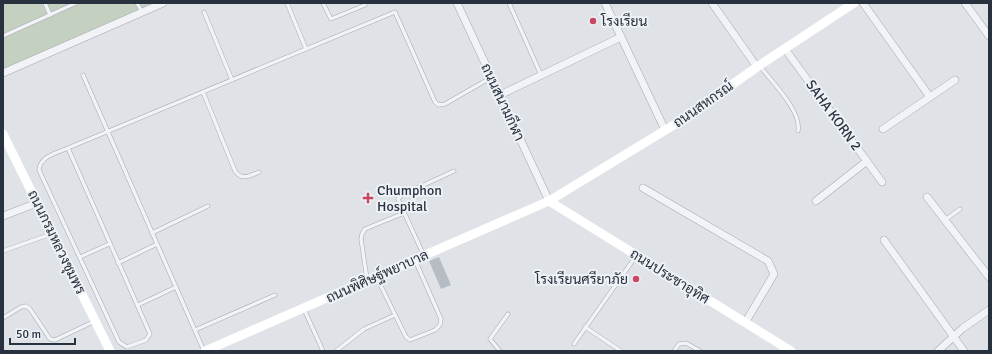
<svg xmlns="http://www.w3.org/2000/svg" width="992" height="354" font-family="Signika,Sarabun,sans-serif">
	<rect width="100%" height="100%" fill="#dfe2e7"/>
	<path fill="#c5d1c0" d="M3 3H162L3 73Z"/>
	<path fill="#b6bcc4" d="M439 257 451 285 441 289 429 261Z"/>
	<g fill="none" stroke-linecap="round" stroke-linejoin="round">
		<defs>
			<g id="lane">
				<path d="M45 3 50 15"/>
				<path d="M137 3 142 12"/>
				<path d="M287 3 306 49"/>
				<path d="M323 3 331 19 365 5"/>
				<path d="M509 3 541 75"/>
				<path d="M204 12 232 80"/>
				<path d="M3 36 76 3"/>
				<path d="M759 65C771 81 802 111 798 131"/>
				<path d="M83 75 204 351"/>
				<path d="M203 92 235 171C242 181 249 176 259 172"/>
				<path d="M68 148 150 334 146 340 127 347 119 342 39 170C40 156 57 153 68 148L395 12 435 102 439 105 445 104 492 77"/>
				<path d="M945 220 960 209"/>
				<path d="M152 233 208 206"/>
				<path d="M3 251 51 234"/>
				<path d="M424 256 398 199 402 195 454 171"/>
				<path d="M80 257 109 244"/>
				<path d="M118 263 157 244"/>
				<path d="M377 278 406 337 410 340 435 330 440 325 441 319 415 260"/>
				<path d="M367 279 361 239 362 234 365 229 404 213"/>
				<path d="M138 305 176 287"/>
				<path d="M304 309 323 351"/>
				<path d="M3 318 21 307 26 306 30 309 50 339 55 340 95 321"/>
				<path d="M585 327 621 351"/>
				<path d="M195 330 275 295"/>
				<path d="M574 344 636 256"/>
				<path d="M336 351 364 329 395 315"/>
				<path d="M500 351 490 339 508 314"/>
				<path d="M674 351 679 344 686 343 700 351"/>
			</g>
			<g id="street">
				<path d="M457 3 549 201"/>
				<path d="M605 3 665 130"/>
				<path d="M712 3 757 67"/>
				<path d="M863 3 930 97"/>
				<path d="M965 3 989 36"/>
				<path d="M785 49 882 182"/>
				<path d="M3 73 163 3"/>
				<path d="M500 95 621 37"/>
				<path d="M883 129 955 80"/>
				<path d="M643 188 768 261 774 274 745 323"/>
				<path d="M927 197 989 277"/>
				<path d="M816 201 867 161"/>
				<path d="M3 216 37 203"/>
				<path d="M884 240 964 351"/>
				<path d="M938 351 963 328 989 310"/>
			</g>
		</defs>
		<use href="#lane" stroke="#a4a9b1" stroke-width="4.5"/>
		<use href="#street" stroke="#a4a9b1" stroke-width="8"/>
		<use href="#lane" stroke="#f1f3f6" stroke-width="3.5"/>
		<use href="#street" stroke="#f1f3f6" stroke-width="7"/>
		<g stroke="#fff" stroke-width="9">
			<path d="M3 134 110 351"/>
			<path d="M549 201 791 351"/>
			<path d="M205 351 549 201 682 120 757 67 854 3"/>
		</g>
	</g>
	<g fill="#c94760" stroke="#eef1f5" stroke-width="1.5">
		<circle cx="593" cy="21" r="4"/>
		<path d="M366 192h4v4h4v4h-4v4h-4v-4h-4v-4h4z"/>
		<circle cx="636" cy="279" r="4"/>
	</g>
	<g text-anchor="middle" stroke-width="4" stroke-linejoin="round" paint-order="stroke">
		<g font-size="14" fill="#28313e" stroke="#eef1f5" text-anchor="start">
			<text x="601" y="26">โรงเรียน</text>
			<text x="377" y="195">Chumphon<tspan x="377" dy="16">Hospital</tspan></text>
			<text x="628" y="284" text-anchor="end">โรงเรียนศรียาภัย</text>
		</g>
		<g font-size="14" fill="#28313e" stroke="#eef1f5">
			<text transform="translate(503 102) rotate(65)" y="5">ถนนสนามกีฬา</text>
			<text transform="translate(703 104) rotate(-35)" y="5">ถนนสหกรณ์</text>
			<text transform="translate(834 115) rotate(54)" y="5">SAHA KORN 2</text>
			<text transform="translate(57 242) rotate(64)" y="5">ถนนกรมหลวงชุมพร</text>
			<text transform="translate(377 276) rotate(-24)" y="5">ถนนพิศิษฐ์พยาบาล</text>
			<text transform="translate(670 276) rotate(32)" y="5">ถนนประชาอุทิศ</text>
		</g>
	</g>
	<rect width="992" height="354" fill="none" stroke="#28313e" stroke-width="8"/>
	<path d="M10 338v6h65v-6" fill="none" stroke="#28313e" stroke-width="2"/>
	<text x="16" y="338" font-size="12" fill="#28313e" stroke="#eef1f5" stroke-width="3" paint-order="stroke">50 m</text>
</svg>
